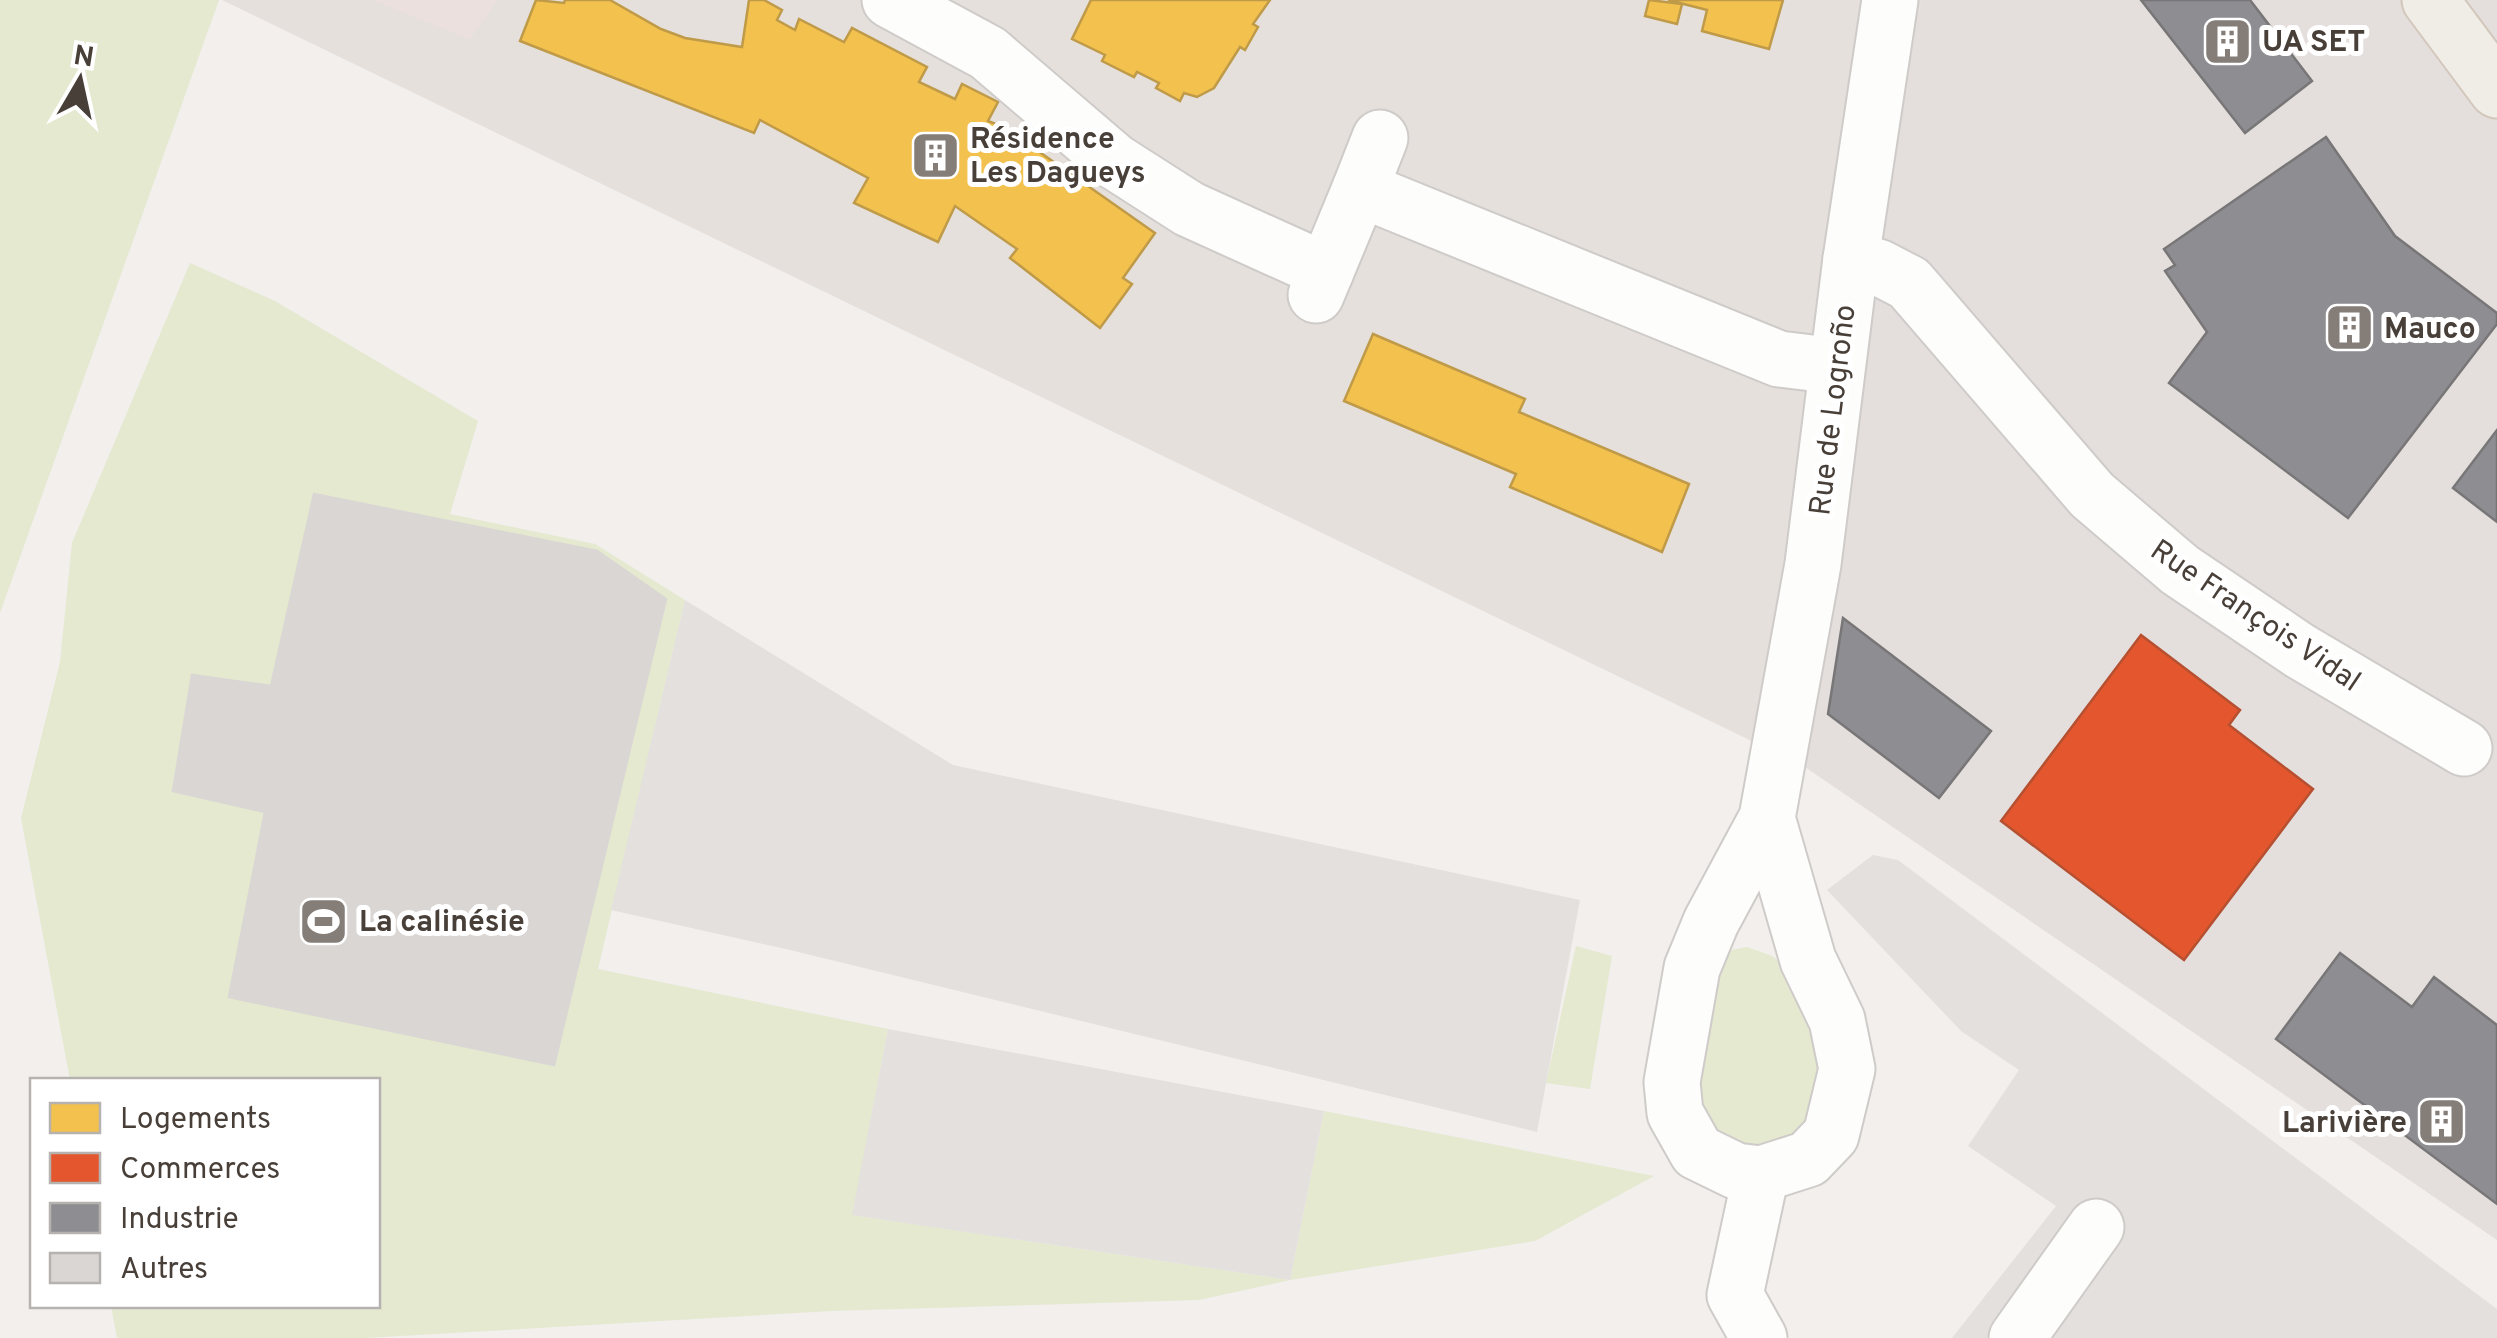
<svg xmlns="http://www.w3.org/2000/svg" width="2497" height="1338" font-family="Overpass,sans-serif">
	<rect width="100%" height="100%" fill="#f2efed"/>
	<path fill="#e5e0dc" d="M222 0H1922L1862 206 1801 765Z"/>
	<path fill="#e4dfdd" d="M1922 0H2497V1240L1802 765 1862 206Z"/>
	<path fill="#ece0df" d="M373 0H497L470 39Z"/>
	<g fill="#e4e9d0">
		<path d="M0 0H219L0 613Z"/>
		<path d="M190 263 275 301 478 421 450 514 595 544 685 600 598 969 888 1029 853 1215 1290 1280 1324 1111 1654 1176 1535 1241 1290 1280 1199 1300 831 1311 366 1338H117L111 1306H378V1080H70L21 818 60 662 72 543Z"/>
		<path d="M1576 946 1612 956 1590 1089 1546 1083Z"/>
		<path d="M1747 947 1772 956 1791 970 1824 1073 1807 1131 1739 1157 1691 1115 1716 953Z"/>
	</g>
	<g fill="#e4e0de">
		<path d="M685 600 953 765 1580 900 1537 1132 790 950 611 910Z"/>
		<path d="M1873 855 1898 860 2497 1309V1338H1952L2056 1206 1968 1146 2019 1070 1961 1031 1827 890Z"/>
		<path d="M888 1029 1324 1111 1290 1280 852 1215Z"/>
	</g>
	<g fill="#f2c14e" stroke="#bf9a48" stroke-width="2.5">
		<path d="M536 0 564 3 565 0H610L661 29 685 38 742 47 749 0H764L782 10 777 20 795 30 799 19 844 42 852 28 927 67 919 82 955 99 962 84 998 102 988 121 1004 127 1155 233 1123 278 1132 284 1100 328 1010 258 1017 249 955 206 938 242 854 203 868 178 760 120 754 133 520 41Z"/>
		<path d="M1091 0H1270L1253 24 1258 27 1245 50 1240 47 1214 88 1197 97 1184 93 1180 101 1156 88 1159 83 1137 72 1134 77 1102 61 1105 55 1072 39Z"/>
		<path d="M1649 0 1682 4 1677 24 1645 16Z"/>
		<path d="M1668 0H1783L1769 49 1702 31 1707 10Z"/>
		<path d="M1373 334 1525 399 1519 412 1689 484 1662 552 1510 487 1516 474 1344 401Z"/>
	</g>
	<path fill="#e4572e" stroke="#b55031" stroke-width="2.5" d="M2141 635 2240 710 2229 725 2313 789 2184 960 2001 821Z"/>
	<g fill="#8d8d92" stroke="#787677" stroke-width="2.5">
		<path d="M2141 0H2250L2312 81 2245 133Z"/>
		<path d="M2326 137 2395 236 2497 313V324L2348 518 2169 383 2207 332 2165 271 2175 265 2164 249Z"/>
		<path d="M2497 430V522L2453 488Z"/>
		<path d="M1843 618 1991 731 1939 798 1828 714Z"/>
		<path d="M2340 953 2412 1007 2434 977 2497 1025V1204L2276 1039Z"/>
	</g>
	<path fill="#dad6d4" stroke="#dad6d3" stroke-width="2.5" d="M314 494 597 551 666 599 554 1065 229 997 265 812 173 791 192 675 271 686Z"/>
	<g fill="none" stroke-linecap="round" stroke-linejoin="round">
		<defs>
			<g id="minor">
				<path d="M890 0 988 53 1114 161 1189 209 1326 271"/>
				<path d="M1380 138 1360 189 1779 359 1837 366"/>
				<path d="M1851 259 1878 267 1909 283 2092 495 2180 570 2300 651 2464 748"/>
				<path d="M1316 295 1360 189"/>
				<path d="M1767 818 1808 960 1837 1020 1847 1069 1831 1135 1808 1159 1761 1174 1736 1171 1697 1152 1675 1113 1672 1082 1692 968 1711 922 1767 818 1813 564 1851 259 1890 0"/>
				<path d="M1759 1338 1735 1295 1761 1174"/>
				<path d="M2017 1338 2096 1227"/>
			</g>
			<path id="major" d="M2430 0 2497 90"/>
		</defs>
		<use href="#minor" stroke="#cecbc9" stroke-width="59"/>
		<use href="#major" stroke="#d3c7bc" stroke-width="59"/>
		<use href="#minor" stroke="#fdfdfc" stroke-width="55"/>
		<use href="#major" stroke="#f0ece6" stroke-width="55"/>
	</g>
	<defs>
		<symbol id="building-square" viewBox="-11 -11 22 22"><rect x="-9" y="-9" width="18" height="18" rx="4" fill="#847d78" stroke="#fff"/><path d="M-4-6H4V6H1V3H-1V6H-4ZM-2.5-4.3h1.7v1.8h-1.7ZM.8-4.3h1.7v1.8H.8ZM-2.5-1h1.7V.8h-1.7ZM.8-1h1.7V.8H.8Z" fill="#fff"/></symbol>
		<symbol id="stadium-square" viewBox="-11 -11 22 22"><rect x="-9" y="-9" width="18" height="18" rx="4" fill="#847d78" stroke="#fff"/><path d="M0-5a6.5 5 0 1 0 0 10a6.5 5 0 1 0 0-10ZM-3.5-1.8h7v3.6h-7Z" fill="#fff"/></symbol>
	</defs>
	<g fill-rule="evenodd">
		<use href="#building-square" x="2200" y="14" width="55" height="55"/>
		<use href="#building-square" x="908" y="128" width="55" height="55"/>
		<use href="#building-square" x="2322" y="300" width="55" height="55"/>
		<use href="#stadium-square" x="296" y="894" width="55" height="55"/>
		<use href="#building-square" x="2414" y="1094" width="55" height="55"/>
	</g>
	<g text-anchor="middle" stroke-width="10" stroke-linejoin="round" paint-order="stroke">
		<g font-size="30" font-weight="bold" fill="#483f39" stroke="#fff" text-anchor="start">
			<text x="2262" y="51">UA SET</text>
			<text x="970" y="148">Résidence<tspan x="970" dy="34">Les Dagueys</tspan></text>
			<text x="2384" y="338">Mauco</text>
			<text x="359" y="931">La calinésie</text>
			<text x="2407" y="1132" text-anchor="end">Larivière</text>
		</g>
		<g font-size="30" fill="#483f39" stroke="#fff">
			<text transform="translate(1832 410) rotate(-83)" y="10">Rue de Logroño</text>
			<text transform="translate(2256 615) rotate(34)" y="10">Rue François Vidal</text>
		</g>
	</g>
	<rect x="30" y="1078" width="350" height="230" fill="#ffffff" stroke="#b6b2b0" stroke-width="2.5"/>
	<rect x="50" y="1103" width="50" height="30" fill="#f2c14e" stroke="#b6b2b0" stroke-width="2.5"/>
	<text x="120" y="1128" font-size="30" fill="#483f39">Logements</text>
	<rect x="50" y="1153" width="50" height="30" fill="#e4572e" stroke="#b6b2b0" stroke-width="2.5"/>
	<text x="120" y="1178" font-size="30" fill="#483f39">Commerces</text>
	<rect x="50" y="1203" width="50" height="30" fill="#8d8d92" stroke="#b6b2b0" stroke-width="2.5"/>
	<text x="120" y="1228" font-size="30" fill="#483f39">Industrie</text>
	<rect x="50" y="1253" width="50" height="30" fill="#dad6d4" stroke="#b6b2b0" stroke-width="2.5"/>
	<text x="120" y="1278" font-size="30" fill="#483f39">Autres</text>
	<g transform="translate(80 80) rotate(9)" stroke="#ffffff" stroke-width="8" paint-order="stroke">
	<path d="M0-8L18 38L0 25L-18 38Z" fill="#483f39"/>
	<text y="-15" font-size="28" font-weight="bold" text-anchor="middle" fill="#483f39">N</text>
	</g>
</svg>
